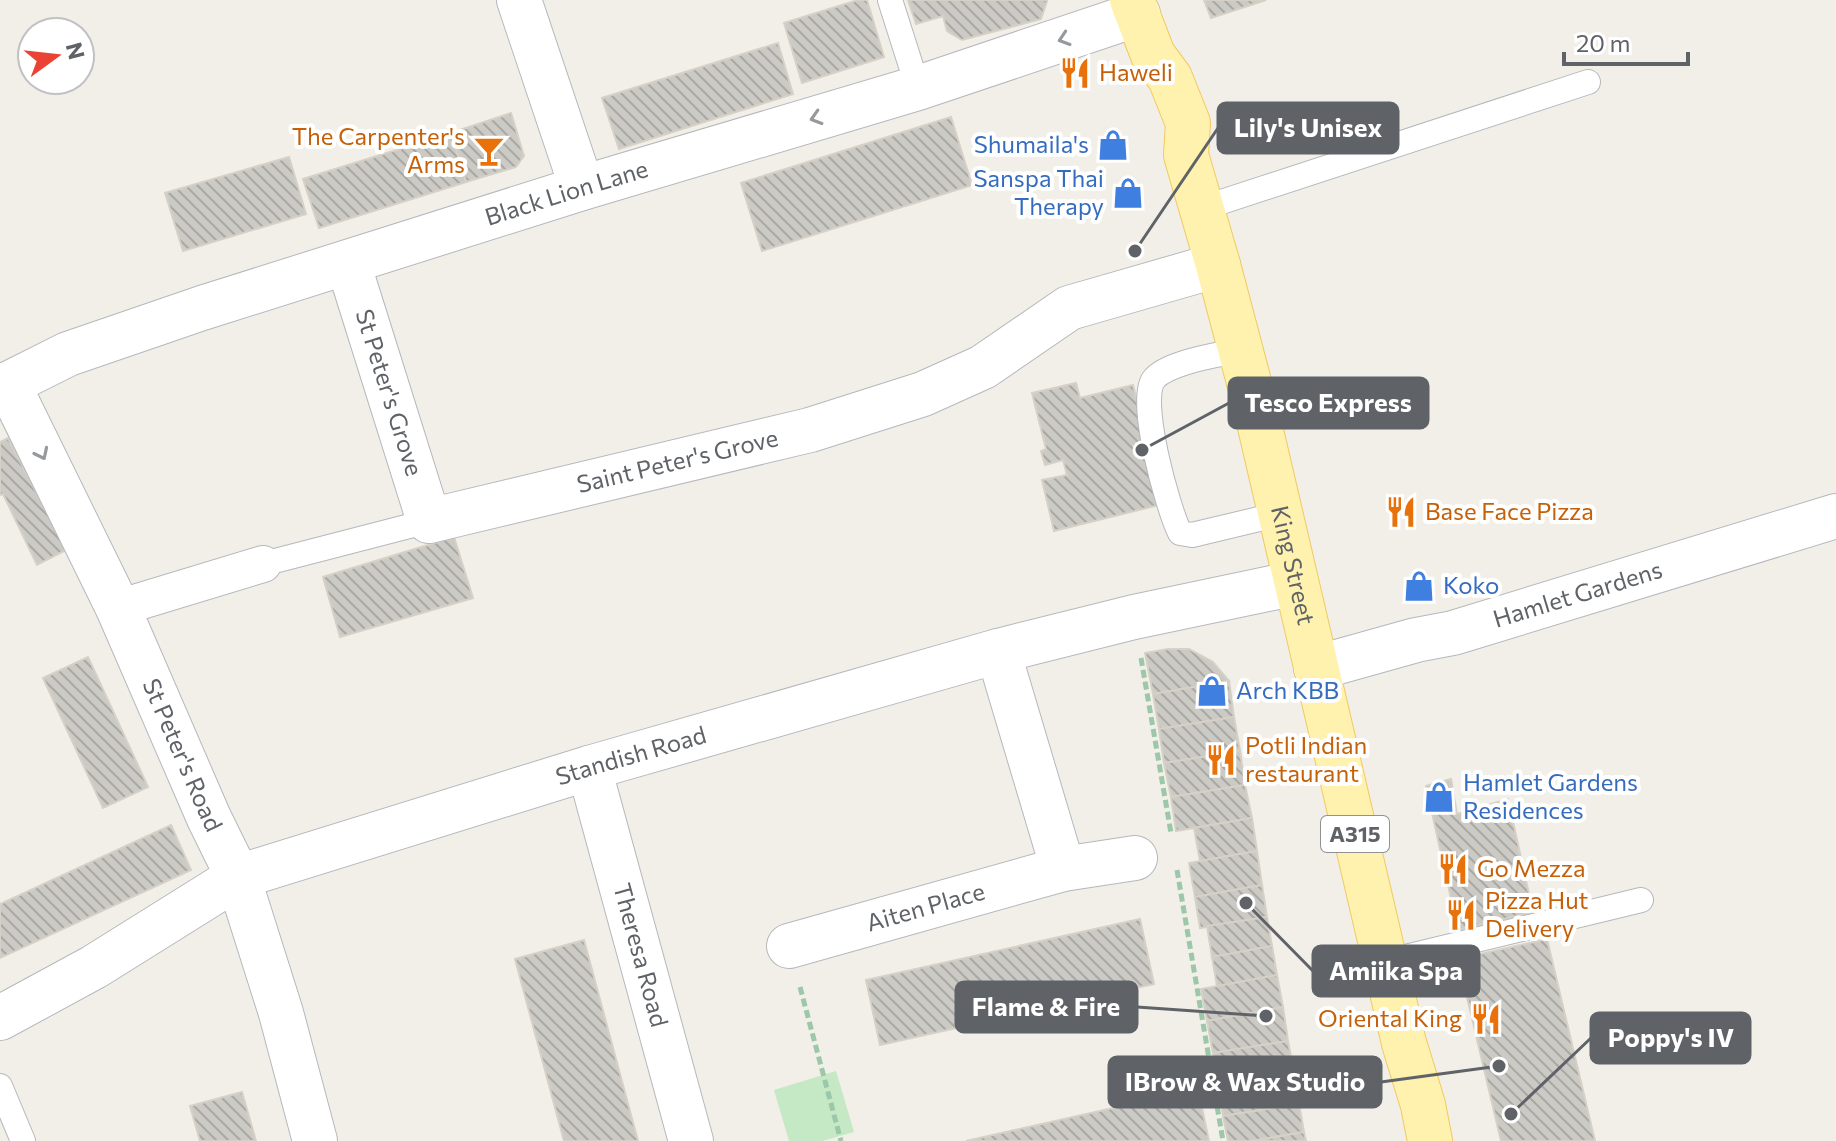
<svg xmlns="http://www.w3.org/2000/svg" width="1836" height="1141" font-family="Commissioner,sans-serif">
	<defs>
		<pattern id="building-back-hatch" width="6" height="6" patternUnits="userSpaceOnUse" patternTransform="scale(2)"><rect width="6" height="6" fill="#cccac5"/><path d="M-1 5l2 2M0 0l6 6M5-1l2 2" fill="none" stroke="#a9a8a4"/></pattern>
	</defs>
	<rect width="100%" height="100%" fill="#f1efe8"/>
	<path fill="#c5e8c5" d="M836 1071 854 1132 822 1141H789L774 1090Z"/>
	<g fill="url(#building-back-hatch)" stroke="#d6d1c6" stroke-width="2">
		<path d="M858 0H867L884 57 802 83 784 23Z"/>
		<path d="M908 0H1047V1L1041 19 962 40 947 31 943 16 916 24Z"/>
		<path d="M1204 0H1266L1211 18Z"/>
		<path d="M778 43 793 94 619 149 602 98Z"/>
		<path d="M511 113 524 156 516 167 466 182 451 133Z"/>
		<path d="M951 117 972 185 762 251 741 183Z"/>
		<path d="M451 133 466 182 319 228 303 179Z"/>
		<path d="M289 157 306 214 183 251 165 193Z"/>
		<path d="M1076 383 1080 398 1133 385 1163 504 1054 531 1042 480 1067 475 1063 460 1045 465 1041 451 1046 449 1032 393Z"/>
		<path d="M8 438 66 550 37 565 3 494 0 495V442Z"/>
		<path d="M454 537 473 598 340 637 323 577Z"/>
		<path d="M1168 649H1189L1213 662 1229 681 1153 694 1145 653Z"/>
		<path d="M88 657 148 787 103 808 43 678Z"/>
		<path d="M1229 681 1234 717 1159 729 1153 694Z"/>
		<path d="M1234 717 1240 751 1164 763 1159 729Z"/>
		<path d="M1240 751 1245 785 1171 797 1164 763Z"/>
		<path d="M1451 779 1457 814 1508 799 1533 912 1458 930 1426 786Z"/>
		<path d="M1245 785 1252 818 1176 831 1171 797Z"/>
		<path d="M1252 818 1257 851 1200 861 1194 828Z"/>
		<path d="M171 825 191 870 0 958V904Z"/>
		<path d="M1257 851 1262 885 1195 897 1189 863Z"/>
		<path d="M1262 885 1267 917 1200 928 1195 897Z"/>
		<path d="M1267 917 1272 946 1212 957 1207 926Z"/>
		<path d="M1140 919 1154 984 880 1045 866 980Z"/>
		<path d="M1547 939 1595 1141H1501L1458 959Z"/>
		<path d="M584 940 638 1141H564L515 959Z"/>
		<path d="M1272 946 1277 975 1217 986 1212 957Z"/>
		<path d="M1277 975 1283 1007 1207 1021 1201 989Z"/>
		<path d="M1283 1007 1288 1041 1213 1053 1207 1021Z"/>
		<path d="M1288 1041 1294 1073 1219 1085 1213 1053Z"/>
		<path d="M1294 1073 1299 1104 1223 1116 1219 1085Z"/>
		<path d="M1198 1089 1209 1141H966Z"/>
		<path d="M242 1092 256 1141H200L190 1106Z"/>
		<path d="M1299 1104 1304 1132 1252 1141H1228L1223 1116Z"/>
		<path d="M1304 1132 1306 1141H1252Z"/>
	</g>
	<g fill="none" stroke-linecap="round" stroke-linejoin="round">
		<defs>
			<g id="service">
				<path d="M890 0 918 88"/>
				<path d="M1203 208 1588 82"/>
				<path d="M1240 350C1219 355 1168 362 1154 379 1137 399 1168 509 1180 533L1192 535 1280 514"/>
				<path d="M263 564 429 521"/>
				<path d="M1385 962 1641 900"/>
				<path d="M0 1086 23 1141"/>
			</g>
			<path id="pedestrian" d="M118 608 263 564"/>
			<g id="minor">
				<path d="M519 0 582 188"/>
				<path id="s1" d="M348 263 429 521 810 430 923 394 983 367 1069 308 1218 265"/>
				<path id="s2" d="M8 384 118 608 209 818 238 877 281 1013 315 1141"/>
				<path id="s3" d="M0 388 68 354 202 308 582 188 918 88 1138 14"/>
				<path d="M998 651 1063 869"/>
				<path id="s4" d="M1316 668 1416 640 1453 633 1836 516"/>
				<path id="s5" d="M589 768 691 1141"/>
				<path id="s6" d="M789 946 1063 869 1135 858"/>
				<path id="s7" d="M0 1018 94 967 238 877 589 768 998 651 1134 617 1296 583"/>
			</g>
			<g id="primary">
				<path id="s8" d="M1132 0 1153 55 1170 78 1188 123 1186 155 1218 265 1254 401 1404 1043 1423 1105 1430 1141"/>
			</g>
		</defs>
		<use href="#service" stroke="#b5b8bc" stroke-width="26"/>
		<use href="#pedestrian" stroke="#b5b8bc" stroke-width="38"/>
		<use href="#minor" stroke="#b5b8bc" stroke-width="46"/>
		<use href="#primary" stroke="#f2c960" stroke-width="46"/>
		<g stroke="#9cc7a9" stroke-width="5" stroke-dasharray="8 4" stroke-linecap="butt">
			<path d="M1141 658 1171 833"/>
			<path d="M1177 870 1223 1141"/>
			<path d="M800 987 841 1141"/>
		</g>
		<use href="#service" stroke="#fff" stroke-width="24"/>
		<use href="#pedestrian" stroke="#fff" stroke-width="36"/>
		<use href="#minor" stroke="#fff" stroke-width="44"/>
		<use href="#primary" stroke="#fff2af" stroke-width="44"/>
	</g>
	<defs><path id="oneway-chevron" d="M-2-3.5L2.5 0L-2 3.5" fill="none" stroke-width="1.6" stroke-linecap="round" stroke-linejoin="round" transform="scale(2)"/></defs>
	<g stroke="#979a9d">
		<use href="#oneway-chevron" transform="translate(1064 39) rotate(162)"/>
		<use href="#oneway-chevron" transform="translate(816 118) rotate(163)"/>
		<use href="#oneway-chevron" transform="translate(42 454) rotate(64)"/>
	</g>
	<defs>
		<symbol id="restaurant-bare" viewBox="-9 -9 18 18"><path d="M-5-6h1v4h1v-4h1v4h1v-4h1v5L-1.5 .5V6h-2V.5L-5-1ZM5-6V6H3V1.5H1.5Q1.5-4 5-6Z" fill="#e8710a" stroke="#fff" stroke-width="2.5" paint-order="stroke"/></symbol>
		<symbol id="shop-bare" viewBox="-9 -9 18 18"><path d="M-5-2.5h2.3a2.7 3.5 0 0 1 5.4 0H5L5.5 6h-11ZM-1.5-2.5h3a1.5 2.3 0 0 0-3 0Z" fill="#3f7fe0" stroke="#fff" stroke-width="2.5" paint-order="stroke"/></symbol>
		<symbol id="bar-bare" viewBox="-9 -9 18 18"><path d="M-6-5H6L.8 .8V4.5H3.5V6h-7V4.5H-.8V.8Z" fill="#e8710a" stroke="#fff" stroke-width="2.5" paint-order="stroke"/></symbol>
	</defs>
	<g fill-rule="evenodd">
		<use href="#restaurant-bare" x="1053" y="51" width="44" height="44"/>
		<use href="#shop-bare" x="1091" y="123" width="44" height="44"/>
		<use href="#bar-bare" x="467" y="129" width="44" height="44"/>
		<use href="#shop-bare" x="1106" y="171" width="44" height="44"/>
		<use href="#restaurant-bare" x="1379" y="490" width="44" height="44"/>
		<use href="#shop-bare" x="1397" y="564" width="44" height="44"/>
		<use href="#shop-bare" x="1190" y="669" width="44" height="44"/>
		<use href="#restaurant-bare" x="1199" y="738" width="44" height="44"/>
		<use href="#shop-bare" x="1417" y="775" width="44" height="44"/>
		<use href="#restaurant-bare" x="1431" y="847" width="44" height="44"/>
		<use href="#restaurant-bare" x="1439" y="893" width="44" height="44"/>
		<use href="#restaurant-bare" x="1464" y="997" width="44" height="44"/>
	</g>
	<g text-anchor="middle" stroke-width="8" stroke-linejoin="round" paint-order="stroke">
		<rect fill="#fff" stroke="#8f9295" stroke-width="2" x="1321" y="816" width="68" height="36" rx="6"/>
		<g font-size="22" font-weight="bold" fill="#5f6368">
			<text x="1355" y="842">A315</text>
		</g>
		<g font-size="24" fill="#c56008" stroke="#fff" text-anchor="start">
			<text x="1099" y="81">Haweli</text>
			<text x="465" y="145" text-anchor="end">The Carpenter's<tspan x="465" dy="28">Arms</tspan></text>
			<text x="1425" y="520">Base Face Pizza</text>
			<text x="1245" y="754">Potli Indian<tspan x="1245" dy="28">restaurant</tspan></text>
			<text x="1477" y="877">Go Mezza</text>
			<text x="1485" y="909">Pizza Hut<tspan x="1485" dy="28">Delivery</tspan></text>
			<text x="1462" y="1027" text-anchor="end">Oriental King</text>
		</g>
		<g font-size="24" fill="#366cbe" stroke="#fff" text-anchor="start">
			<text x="1089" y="153" text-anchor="end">Shumaila's</text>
			<text x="1104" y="187" text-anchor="end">Sanspa Thai<tspan x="1104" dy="28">Therapy</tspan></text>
			<text x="1443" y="594">Koko</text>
			<text x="1236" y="699">Arch KBB</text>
			<text x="1463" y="791">Hamlet Gardens<tspan x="1463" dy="28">Residences</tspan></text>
		</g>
		<g font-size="24" fill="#5f6368" stroke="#fff">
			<text dy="8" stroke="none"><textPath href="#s3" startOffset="600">Black Lion Lane</textPath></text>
			<text dy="8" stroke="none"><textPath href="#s1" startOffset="136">St Peter's Grove</textPath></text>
			<text dy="8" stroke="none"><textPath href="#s1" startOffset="526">Saint Peter's Grove</textPath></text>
			<text dy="8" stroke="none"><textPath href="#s8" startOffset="592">King Street</textPath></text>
			<text dy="8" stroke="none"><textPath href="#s4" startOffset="272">Hamlet Gardens</textPath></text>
			<text dy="8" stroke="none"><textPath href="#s2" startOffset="410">St Peter's Road</textPath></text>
			<text dy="8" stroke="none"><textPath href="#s7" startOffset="688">Standish Road</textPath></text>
			<text dy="8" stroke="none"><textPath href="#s6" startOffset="142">Aiten Place</textPath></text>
			<text dy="8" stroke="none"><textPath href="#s5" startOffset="194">Theresa Road</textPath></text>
		</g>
	</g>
	<path fill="none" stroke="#5f6368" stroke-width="3" d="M1135 251L1218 128M1142 450L1229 403M1246 903L1313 971M1266 1016L1137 1007M1511 1114L1591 1038M1499 1066L1381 1082"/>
	<g fill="#5f6368" stroke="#fff" stroke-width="3">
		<circle cx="1135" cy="251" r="8"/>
		<circle cx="1142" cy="450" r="8"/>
		<circle cx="1246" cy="903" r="8"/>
		<circle cx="1266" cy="1016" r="8"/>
		<circle cx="1511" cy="1114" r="8"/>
		<circle cx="1499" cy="1066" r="8"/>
	</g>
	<g fill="#5f6368" stroke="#5f6368" stroke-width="3">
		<rect x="1218" y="103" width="180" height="50" rx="8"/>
		<rect x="1229" y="378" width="199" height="50" rx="8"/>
		<rect x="1313" y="946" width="166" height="50" rx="8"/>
		<rect x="956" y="982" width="181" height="50" rx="8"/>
		<rect x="1591" y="1013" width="159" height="50" rx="8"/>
		<rect x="1109" y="1057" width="272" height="50" rx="8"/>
	</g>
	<g font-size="26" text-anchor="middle" font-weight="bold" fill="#fff">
		<text x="1308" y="137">Lily's Unisex</text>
		<text x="1328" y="412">Tesco Express</text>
		<text x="1396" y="980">Amiika Spa</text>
		<text x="1046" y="1016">Flame &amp; Fire</text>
		<text x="1671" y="1047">Poppy's IV</text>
		<text x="1245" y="1091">IBrow &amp; Wax Studio</text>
	</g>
	<g transform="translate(56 56) rotate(75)"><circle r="38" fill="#ffffff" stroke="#bfc1c3" stroke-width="2"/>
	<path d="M0-6L14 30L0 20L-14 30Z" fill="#ea4335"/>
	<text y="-12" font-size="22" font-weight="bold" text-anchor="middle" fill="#5f6368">N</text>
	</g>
	<path d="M1564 52v12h124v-12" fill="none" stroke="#5f6368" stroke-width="4"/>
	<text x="1576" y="52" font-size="24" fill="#5f6368" stroke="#ffffff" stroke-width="6" paint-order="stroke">20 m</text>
</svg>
